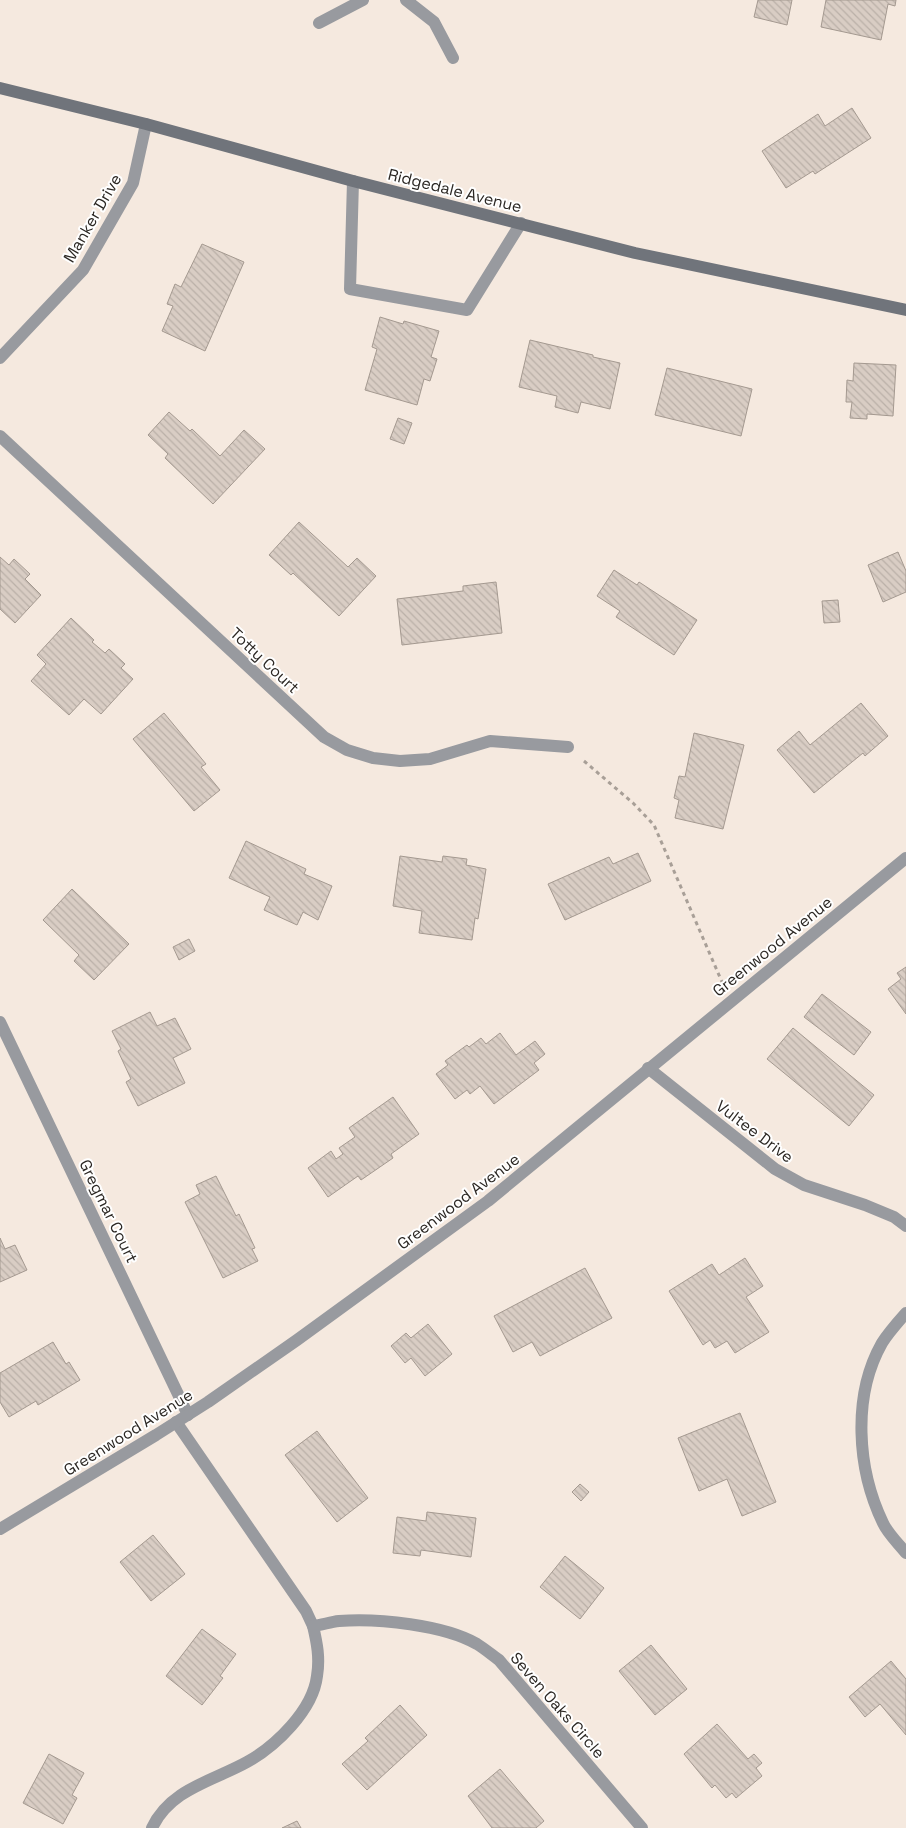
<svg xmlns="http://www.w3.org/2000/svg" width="906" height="1828" font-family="'Space Grotesk',sans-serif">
	<defs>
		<pattern id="building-back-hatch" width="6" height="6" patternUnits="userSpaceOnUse" patternTransform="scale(1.25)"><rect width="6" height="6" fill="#d9cdc4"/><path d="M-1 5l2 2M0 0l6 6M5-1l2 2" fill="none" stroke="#bab0a8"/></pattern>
	</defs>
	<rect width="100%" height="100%" fill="#f5e9df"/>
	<g fill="url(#building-back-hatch)" stroke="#a49990">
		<path d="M758 0H792L787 25 754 17Z"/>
		<path d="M826 0H896L895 6 888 4 881 40 821 27Z"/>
		<path d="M852 108 871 138 815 174 813 171 786 188 762 151 818 114 825 126Z"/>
		<path d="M202 244 244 262 205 351 162 331 173 306 167 304 175 284 181 287Z"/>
		<path d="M380 317 403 324 404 321 439 331 431 357 437 359 430 381 424 379 417 405 365 390 377 349 372 347Z"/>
		<path d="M530 340 593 355V357L620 363 610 409 581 402 578 413 555 407 557 396 519 387Z"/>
		<path d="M854 363 896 365 893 416 867 414V419L850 418 852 402H846L847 380 853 381Z"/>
		<path d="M667 368 752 389 741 436 655 415Z"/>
		<path d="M169 412 190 431 192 429 220 456 244 430 265 449 213 504 165 458 168 454 148 435Z"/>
		<path d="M398 418 412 423 404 444 390 439Z"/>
		<path d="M299 522 348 567 357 558 376 576 339 616 293 573 291 575 269 555Z"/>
		<path d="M898 552 906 571V592L883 602 868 565Z"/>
		<path d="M0 557 9 565 14 559 30 574 25 579 41 595 15 623 0 609Z"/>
		<path d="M614 570 637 585 639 582 697 620 674 655 616 617 620 611 597 596Z"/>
		<path d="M496 582 502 633 402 645 397 599 463 591V586Z"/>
		<path d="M838 600 840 622 824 623 822 601Z"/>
		<path d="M71 618 94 640 92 642 105 653 109 649 125 664 121 668 133 679 101 714 84 699 69 715 31 681 46 664 37 655Z"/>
		<path d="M861 703 888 736 865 756 863 753 814 793 777 750 799 731 810 745Z"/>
		<path d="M164 713 206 764 201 767 220 790 194 811 133 739Z"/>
		<path d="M694 733 744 745 723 829 675 818 679 800 674 798 679 776 685 777Z"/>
		<path d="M246 841 306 869 304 874 332 886 318 920 303 912 297 925 264 910 270 897 229 878Z"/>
		<path d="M638 853 651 881 565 920 548 884 609 857 613 864Z"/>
		<path d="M400 856 442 862 443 856 467 859 466 865 486 869 478 919 475 918 472 940 419 933 422 911 393 906Z"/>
		<path d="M72 889 129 944 94 980 74 961 79 955 43 920Z"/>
		<path d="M189 939 195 951 179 960 173 947Z"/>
		<path d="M906 967V1014L888 989 901 979 897 973Z"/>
		<path d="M822 994 871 1032 854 1055 804 1017Z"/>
		<path d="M150 1012 157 1026 175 1018 191 1049 173 1058 185 1083 138 1106 126 1082 131 1079 118 1051 121 1049 112 1031Z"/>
		<path d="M793 1028 874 1095 849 1126 767 1059Z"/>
		<path d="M500 1033 516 1055 535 1041 545 1054 534 1063 539 1070 494 1104 480 1086 470 1094 467 1090 455 1099 436 1074 448 1065 445 1061 467 1045 469 1047 481 1038 486 1044Z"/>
		<path d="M393 1097 419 1134 391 1154 393 1158 361 1180 358 1176 328 1197 308 1168 331 1151 336 1159 343 1154 339 1148 355 1137 349 1128Z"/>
		<path d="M216 1176 236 1216 239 1214 255 1248 252 1249 258 1261 223 1278 185 1202 200 1194 196 1185Z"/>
		<path d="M0 1238 5 1249 15 1245 27 1270 0 1282Z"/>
		<path d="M745 1258 763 1286 746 1297 769 1332 735 1353 727 1341 715 1348 710 1340 703 1345 669 1291 712 1264 719 1275Z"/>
		<path d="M585 1268 612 1318 540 1356 532 1342 513 1352 494 1316Z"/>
		<path d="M428 1324 452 1354 425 1376 411 1358 405 1363 391 1346 406 1333 411 1338Z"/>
		<path d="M53 1342 66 1364 69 1362 80 1380 38 1405 36 1401 9 1417 0 1402V1373Z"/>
		<path d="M740 1413 776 1502 742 1516 727 1479 699 1491 678 1438Z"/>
		<path d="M317 1431 368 1498 337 1522 285 1455Z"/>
		<path d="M580 1484 589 1492 581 1501 572 1492Z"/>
		<path d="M427 1512 476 1518 471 1557 421 1550 420 1556 393 1553 397 1517 426 1521Z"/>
		<path d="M153 1535 185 1574 151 1601 120 1562Z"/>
		<path d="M565 1556 604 1588 580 1619 540 1587Z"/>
		<path d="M202 1629 236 1654 220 1676 223 1678 202 1705 166 1676Z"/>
		<path d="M651 1645 687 1689 655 1715 619 1671Z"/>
		<path d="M891 1661 906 1679V1735L880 1704 865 1717 849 1697Z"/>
		<path d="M400 1705 427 1735 367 1790 342 1764 368 1741 365 1738Z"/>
		<path d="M717 1724 748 1759 754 1754 762 1763 756 1768 762 1776 736 1798 732 1793 726 1798 715 1785 712 1788 684 1754Z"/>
		<path d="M49 1754 84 1773 72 1795 77 1798 63 1824 23 1803Z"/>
		<path d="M500 1769 544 1821 536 1828H492L468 1796Z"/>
		<path d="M297 1821 301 1828H282Z"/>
	</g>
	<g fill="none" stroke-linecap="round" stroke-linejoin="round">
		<path stroke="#a89f97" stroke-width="3" stroke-dasharray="4 4" stroke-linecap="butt" d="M584 761 633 803 654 825 722 982"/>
		<g stroke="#989a9f" stroke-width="12">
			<path d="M406 0 434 22 453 58"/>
			<path d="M319 23 363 0"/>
			<path d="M353 181 350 289 467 310 521 223"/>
		</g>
		<g stroke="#989a9f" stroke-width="12">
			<path d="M0 358 83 270 133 183 146 124"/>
			<path d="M0 436 324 737 347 750 373 758 400 761 430 759 490 741 568 747"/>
			<path d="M0 1022 188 1415"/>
			<path d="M648 1068 775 1169 804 1185 865 1205 894 1217 906 1226"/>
			<path d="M906 1313C898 1322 889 1332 882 1343 852 1396 857 1469 883 1523 888 1534 898 1543 906 1553"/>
			<path d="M176 1422 306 1611 313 1626"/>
			<path d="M152 1828C170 1789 213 1781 247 1762 276 1746 313 1710 317 1676 320 1658 317 1643 313 1626 322 1625 330 1622 339 1621 378 1618 444 1625 477 1644 485 1649 492 1655 499 1660L642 1828"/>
		</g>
		<path stroke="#989a9f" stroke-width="12" d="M0 1529 156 1435 208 1402 297 1340 488 1201 906 858"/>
		<path stroke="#70747b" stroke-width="12" d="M0 88 146 124 353 181 635 253 906 310"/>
	</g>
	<g text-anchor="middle" stroke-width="4" stroke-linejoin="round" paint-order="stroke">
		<g font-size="16" fill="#2b2723" stroke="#fff">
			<text transform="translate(455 190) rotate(14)" y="6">Ridgedale Avenue</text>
			<text transform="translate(92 218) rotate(-60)" y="6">Manker Drive</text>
			<text transform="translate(265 660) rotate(43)" y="6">Totty Court</text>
			<text transform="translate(772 946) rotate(-39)" y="6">Greenwood Avenue</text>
			<text transform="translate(755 1131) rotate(37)" y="6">Vultee Drive</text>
			<text transform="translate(458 1201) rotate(-37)" y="6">Greenwood Avenue</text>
			<text transform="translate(109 1211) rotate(64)" y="6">Gregmar Court</text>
			<text transform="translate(128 1432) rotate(-32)" y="6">Greenwood Avenue</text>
			<text transform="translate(558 1705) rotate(49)" y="6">Seven Oaks Circle</text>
		</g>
	</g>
</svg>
